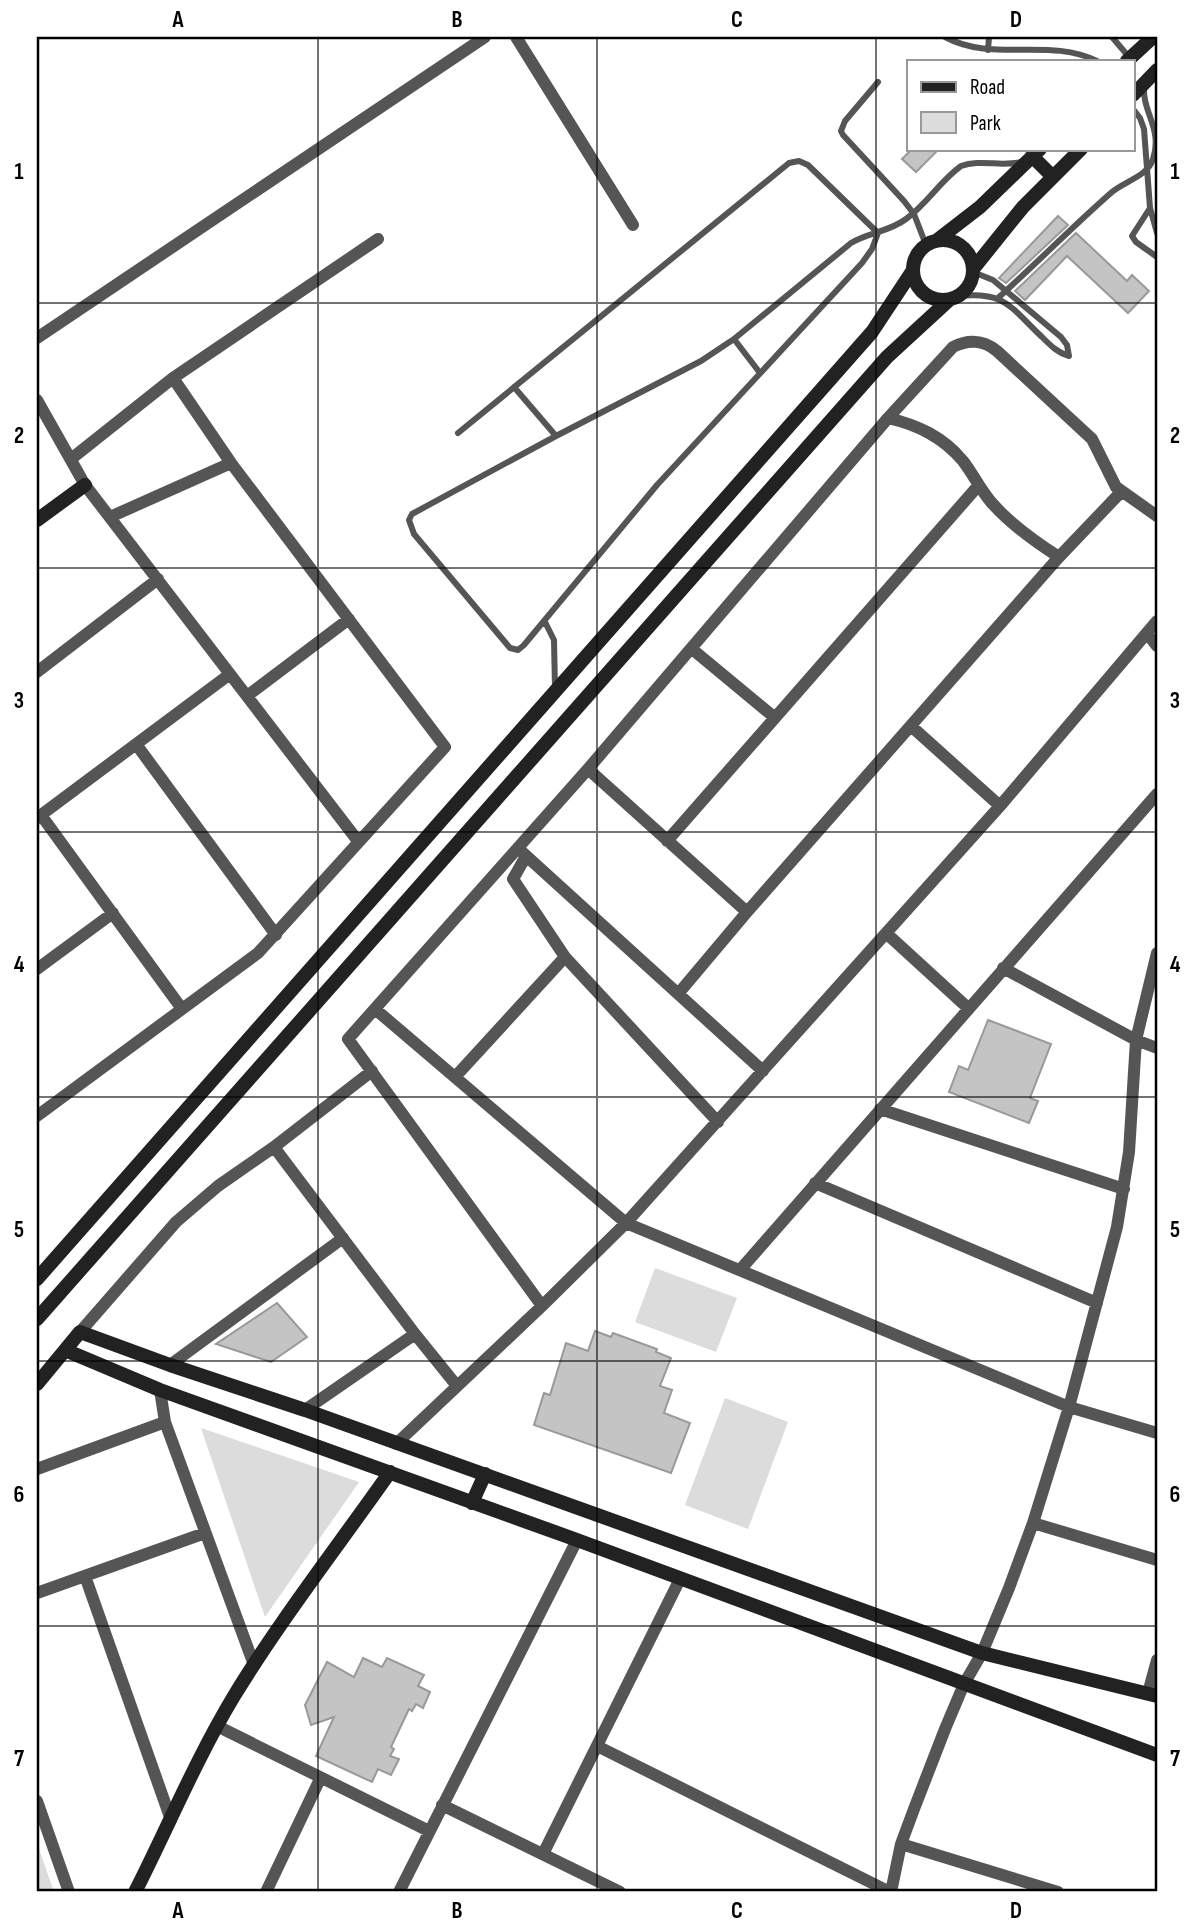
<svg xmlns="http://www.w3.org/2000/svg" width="1194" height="1929" font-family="'Sofia Sans Condensed',sans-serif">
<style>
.green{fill:#dcdcdc}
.building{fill:#c4c4c4;stroke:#999;stroke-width:2}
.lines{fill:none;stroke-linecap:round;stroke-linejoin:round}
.lane{stroke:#555;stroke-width:6}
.street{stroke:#555;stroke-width:12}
.secondary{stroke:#222;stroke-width:14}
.grid{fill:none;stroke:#000;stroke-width:2;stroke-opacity:0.55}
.neatline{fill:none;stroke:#000;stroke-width:2.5}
.grid-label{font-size:23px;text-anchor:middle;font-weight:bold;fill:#000}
</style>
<rect width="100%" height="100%" fill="#fff"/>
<path class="green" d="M655,1268l82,30 -21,54 -81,-30z
M725,1398l63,24 -40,107 -63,-24z
M201,1428l158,54 -94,135z
M37,1843l17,49h-17z"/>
<path class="building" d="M912,149h27l-23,23 -14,-13z
M1058,216l10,9 -62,58 -7,-5z
M1076,233l51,48 5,-6 17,16 -21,22 -61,-57 -42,44 -10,-9z
M988,1020l63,24 -21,54 8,3 -9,22 -80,-31 10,-26 9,4z
M277,1303l30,34 -36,25 -55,-18z
M595,1331l16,6 2,-4 44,16 -1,3 15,6 -11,28 12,4 -8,23 26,10 -19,50 -137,-48 10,-32 6,2 16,-52 22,8z
M363,1658l19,9 5,-9 37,17 -6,11 12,6 -7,16 -7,-4 -4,7 -3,-2 -18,38 3,2 -4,7 9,3 -8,16 -13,-6 -6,13 -56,-26 18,-39 -23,8 -6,-20 22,-43 27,15z"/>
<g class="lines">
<path class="lane" d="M945,37c48,26 104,0 152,24
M1112,37l17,20
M988,50l1,-13
M878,82l-33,39 -4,10 2,4 61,66 10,13 12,31
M1133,109l7,9 4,11 6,79 7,25
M1150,208l-18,28 4,6 21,15
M878,233l-6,16 -10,14 -205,222 -133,160 -6,5 -8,-2 -96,-114 -5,-14 3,-6 144,-78 145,-75 33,-22 117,-96c18,-11 38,-11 55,-24 21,-15 34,-38 55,-53 19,-7 40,1 60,-4
M973,272l20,8 68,57 6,8 2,11
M958,296c48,-5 52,11 84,41 9,9 16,16 27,19
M998,298c39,-35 75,-72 114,-106 13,-11 36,-16 41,-33 10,-30 -11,-47 -9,-73
M734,339l26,34
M514,387l42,49
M458,433l331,-270 10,-2 9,4 70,68
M545,622l9,18 1,48"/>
<path class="street" d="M516,37l117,188
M37,338l448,-301
M37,400l48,85 273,356
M888,418c30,7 55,19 75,43 10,13 17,28 28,41 19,22 43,39 68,55
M71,459l102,-81 205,-139
M110,517l121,-54
M1147,633l10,13
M692,649l82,68
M37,672l121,-93
M247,696l102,-77
M911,726l89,80
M136,744l140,191
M588,769l159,143
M41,815l141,194
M37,818l193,-144
M667,841l311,-355
M522,852l241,219
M526,856l-13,23 52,78 153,165
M886,933l82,75
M1003,968l133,72 21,8
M37,969l76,-56
M678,994l69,-82 312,-355 62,-65
M375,1009l251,214 443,184 88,26
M455,1077l110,-120
M880,1109l244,80
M37,1116l221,-163 187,-206 -214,-284 -58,-85
M274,1147l141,187 42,52
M815,1183l282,120
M740,1270l417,-476
M542,1306l-194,-267 240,-270 300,-351 65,-71c16,-8 30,-7 44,4l95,88 24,48 41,29
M80,1332l96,-110 42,-36 56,-39 98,-76
M170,1365l173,-127
M160,1390l5,32 89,243
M305,1410l110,-76
M396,1444l146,-138 84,-83 374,-417 157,-185
M37,1469l128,-47
M1033,1523l124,37
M85,1576l86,244
M37,1593l168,-60
M1148,1693l9,-33
M217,1726l212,105
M597,1746l293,146
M37,1801l32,91
M442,1805l178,87
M901,1844l157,48
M543,1854l137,-275
M266,1892l54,-113
M399,1892l178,-352
M891,1892l10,-48 13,-35 31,-80 19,-45 18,-31 27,-65 24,-65 36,-116 48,-180 12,-75 7,-112 21,-87"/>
<path class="secondary" d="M1127,61l26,-24
M1133,95l24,-25
M1032,156l20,20
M913 270a30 30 0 1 1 60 0a30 30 0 1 1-60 0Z
M936,241l44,-34 60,-58
M973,269l50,-62 58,-58
M37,520l48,-35
M37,1279l835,-947 41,-62
M37,1319l850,-962 62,-57
M65,1350l95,40 417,150 580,215
M37,1384l43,-52 90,33 135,45 677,243 175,43
M472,1503l13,-29
M135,1892c33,-65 61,-133 99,-196 47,-77 104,-150 156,-224"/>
</g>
<path class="grid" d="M318,37v1855M597,37v1855M876,37v1855M37,303h1120M37,568h1120M37,832h1120M37,1097h1120M37,1361h1120M37,1626h1120"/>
<rect width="1194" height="1929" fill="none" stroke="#ffffff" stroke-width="77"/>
<rect x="907" y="60" width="228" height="91" fill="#ffffff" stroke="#999999" stroke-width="2"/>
<rect x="921" y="82" width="35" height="10" fill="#222222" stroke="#999999" stroke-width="2"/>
<text x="970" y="94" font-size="21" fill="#000000">Road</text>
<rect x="921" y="112" width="35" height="21" fill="#dcdcdc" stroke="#999999" stroke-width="2"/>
<text x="970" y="130" font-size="21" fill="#000000">Park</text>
<rect x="38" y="38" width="1118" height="1852" class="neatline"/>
<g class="grid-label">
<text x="178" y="27">A</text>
<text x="457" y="27">B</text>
<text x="737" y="27">C</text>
<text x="1016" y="27">D</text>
<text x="19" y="179">1</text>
<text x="1175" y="179">1</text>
<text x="19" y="443">2</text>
<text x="1175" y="443">2</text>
<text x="19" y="708">3</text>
<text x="1175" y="708">3</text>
<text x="19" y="972">4</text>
<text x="1175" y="972">4</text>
<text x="19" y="1237">5</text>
<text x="1175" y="1237">5</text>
<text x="19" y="1502">6</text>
<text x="1175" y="1502">6</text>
<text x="19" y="1766">7</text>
<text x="1175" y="1766">7</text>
<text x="178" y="1918">A</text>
<text x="457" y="1918">B</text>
<text x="737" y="1918">C</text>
<text x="1016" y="1918">D</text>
</g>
</svg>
